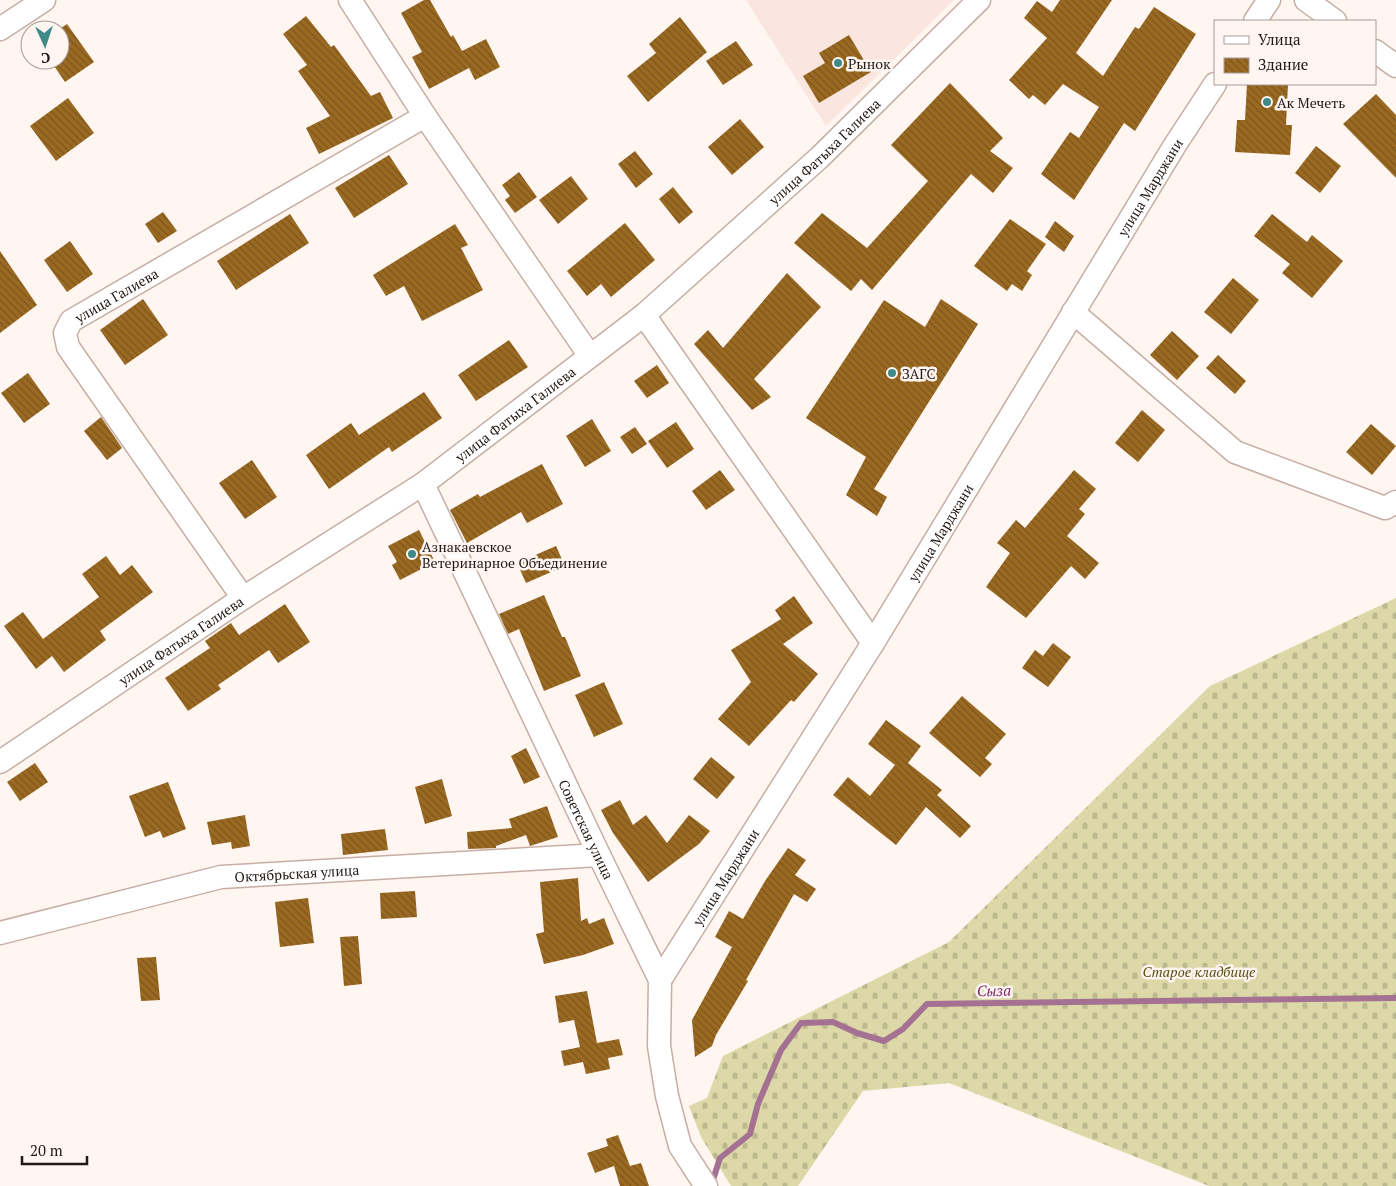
<svg xmlns="http://www.w3.org/2000/svg" width="1396" height="1186" font-family="'PT Serif',serif">
<style>
.built{fill:#fae6df}
.cemetery{fill:url(#cemetery-stones)}
.lines{fill:none;stroke-linecap:round;stroke-linejoin:round}
.stream{stroke:#a57192;stroke-width:6}
.building{fill:url(#building-back-hatch)}
.minor-casing{stroke:#c6aea5;stroke-width:25}
.minor{stroke:#fff;stroke-width:22}
.poi-dot{fill:#408989;stroke:#fff5f1;stroke-width:2}
.labels{text-anchor:middle;dominant-baseline:central;stroke-width:5;stroke-linejoin:round;paint-order:stroke}
.poi-label{font-size:14px;fill:#211915;stroke:#fff5f1;text-anchor:start}
.street-label{font-size:14px;fill:#211915;stroke:#fff5f1}
.park-label{font-size:14px;font-style:italic;fill:#554f0f;stroke:#fff5f1}
.water-label{font-size:15px;font-style:italic;fill:#7e2c69;stroke:#fff5f1}
</style>
<defs>
<pattern id="cemetery-stones" width="16" height="16" patternUnits="userSpaceOnUse" patternTransform="scale(1.25)"><rect width="16" height="16" fill="#dcd8a7"/><path d="M2 7V4a2 2 0 0 1 4 0v3zM10 15v-3a2 2 0 0 1 4 0v3z" fill="#bcb98f"/></pattern>
<pattern id="building-back-hatch" width="6" height="6" patternUnits="userSpaceOnUse" patternTransform="scale(1.25)"><rect width="6" height="6" fill="#9a6922"/><path d="M-1 5l2 2M0 0l6 6M5-1l2 2" fill="none" stroke="#7d561c"/></pattern>
</defs>
<rect width="100%" height="100%" fill="#fff5f1"/>
<path class="built" d="M746,0h208l-128,126z"/>
<path class="cemetery" d="M1396,598v588h-187l-260,-103 -86,8 -65,95h-67l-30,-49 -12,-31 18,-8 16,-42 226,-114 261,-256z"/>
<g class="lines">
<path class="stream" d="M712,1183l8,-25 30,-24 8,-30 23,-54 20,-27 32,-1 24,11 27,8 19,-12 24,-25 469,-6"/>
</g>
<path class="building" d="M424,0h6l21,37 2,-2 9,16 24,-12 14,28 -25,13 -6,-12 -40,21 -17,-32 10,-5 -21,-39z
M1060,0h52l-36,53 27,23 32,-49 4,2 15,-22 42,27 -61,97 -11,-8 -50,77 -33,-26 29,-42 9,6 20,-31 -36,-23 -18,21 -12,-10 -4,4 -20,-19 38,-42 -23,-20 13,-17 15,11z
M306,16l25,31 3,-2 37,51 9,-4 13,26 -74,36 -13,-26 24,-12 -32,-45 9,-6 -24,-31z
M680,17l27,35 -59,50 -21,-26 29,-23 -7,-9z
M67,24l27,38 -29,20 -15,-22h10v-30h-2z
M849,35l22,37 -52,31 -16,-27 22,-13 -6,-10z
M736,41l17,24 -30,20 -17,-24z
M950,83l53,55 -13,13 23,17 -20,25 -22,-19 -99,116 -11,-11 -10,12 -57,-48 28,-30 45,35 61,-67 -37,-36z
M1247,84h41l-2,41h6l-2,30 -55,-3 2,-32h8z
M1376,94l20,21v63l-53,-54z
M68,98l26,35 -38,28 -26,-35z
M740,119l24,28 -32,28 -24,-28z
M1316,146l25,20 -21,27 -25,-20z
M635,151l18,23 -17,14 -18,-24z
M389,155l19,29 -54,34 -19,-30z
M519,172l18,25 -22,16 -10,-13 5,-4 -8,-11z
M571,176l17,23 -30,25 -19,-24z
M673,187l20,25 -14,12 -20,-25z
M163,212l14,19 -19,12 -13,-19z
M290,214l19,29 -73,47 -19,-29z
M1272,214l35,28 5,-7 31,26 -31,37 -30,-25 8,-9 -36,-28z
M1010,219l36,25 -19,27 5,4 -10,16 -10,-7 -5,7 -33,-25z
M1055,221l19,15 -10,16 -19,-15z
M625,223l30,37 -44,37 -10,-13 -14,12 -20,-25z
M455,224l13,21 -7,3 22,42 -61,31 -18,-35 -18,10 -13,-21z
M70,241l23,33 -26,18 -23,-32z
M0,251l37,54 -37,28z
M787,273l34,34 -67,72 17,18 -19,13 -58,-66 14,-14 15,18z
M1233,278l26,22 -28,34 -27,-22z
M143,299l25,36 -43,30 -25,-35z
M941,299l37,25 -104,165 13,8 -10,19 -31,-21 20,-38 -60,-39 78,-118 41,27z
M1172,331l27,25 -22,24 -27,-25z
M509,340l19,27 -52,34 -18,-26z
M1218,355l28,26 -11,13 -29,-26z
M657,365l12,18 -22,15 -13,-17z
M28,373l22,31 -26,19 -23,-30z
M424,392l18,26 -50,34 -3,-5 -60,42 -23,-34 45,-32 8,12z
M1142,410l23,20 -27,32 -23,-19z
M101,417l21,31 -15,12 -23,-29z
M592,419l19,32 -26,16 -19,-31z
M676,422l18,27 -27,19 -19,-27z
M1371,424l25,22 -24,29 -26,-23z
M635,427l12,17 -15,10 -12,-17z
M252,460l25,37 -32,22 -26,-36z
M542,464l21,40 -36,19 -6,-11 -54,31 -17,-33 28,-16 2,3z
M720,470l15,20 -29,20 -14,-19z
M1074,470l22,19 -17,20 6,5 -18,22 32,27 -14,16 -14,-13 -45,52 -40,-31 24,-34 -13,-10 19,-23 9,8z
M419,530l16,32 -35,18 -8,-15 5,-3 -9,-16z
M556,546l9,20 -39,17 -9,-20z
M106,556l14,19 12,-10 21,27 -53,39 6,9 -42,32 -12,-16 -16,13 -32,-43 19,-14 20,27 56,-42 -17,-23z
M544,595l18,42h3l16,39 -37,15 -25,-62 -11,5 -9,-20z
M794,596l19,27 -30,21 35,30 -24,28 -3,-2 -42,46 -31,-27 33,-37 -20,-32 50,-31 -6,-9z
M285,604l25,38 -32,21 -9,-13 -51,35 3,4 -33,22 -23,-33 45,-30 -5,-7 26,-18 8,12z
M1053,643l18,14 -23,30 -26,-19 13,-18 8,6z
M604,682l19,42 -29,13 -19,-42z
M962,696l44,38 -21,24 7,6 -12,13 -51,-44z
M886,720l35,26 -13,17 34,27 -5,5 34,31 -11,12 -34,-31 -30,38 -63,-50 15,-18 22,19 25,-31 -27,-21z
M526,748l14,29 -16,7 -13,-28z
M711,757l24,20 -18,22 -24,-20z
M35,763l13,19 -28,19 -13,-19z
M442,779l10,37 -27,8 -10,-37z
M168,782l18,47 -23,9 -3,-7 -15,6 -16,-41z
M620,800l13,25 13,-10 21,28 22,-28 21,16 -11,13 -51,38 -35,-49 -12,-23z
M547,806l11,31 -28,9 -4,-11 -30,11v2l-28,1 -1,-17 45,-4 -3,-9z
M245,815l5,31 -18,3 -1,-7 -19,3 -5,-23z
M385,829l3,21 -45,5 -2,-21z
M788,848l18,12 -11,15 21,14 -9,13 -13,-8 -48,86 2,1 -32,54 -4,11 -17,11 -3,-37 40,-73 -17,-10 14,-26 14,8 22,-38z
M578,878l3,43 6,-3 2,6 15,-6 10,26 -31,11 -39,9 -8,-30 8,-2 -4,-50z
M415,891l2,26 -36,2 -1,-26z
M308,898l6,45 -34,4 -5,-45z
M358,936l4,48 -18,2 -4,-49z
M156,957l4,43 -19,1 -4,-43z
M587,991l10,52 22,-4 4,16 -15,3 2,11 -24,5 -3,-12 -19,4 -3,-15 19,-4 -6,-27 -15,3 -4,-27z
M618,1135l12,31 11,-3 8,23h-29l-6,-20 -19,7 -8,-20 21,-7 -2,-7z"/>
<g class="lines">
<defs>
<g id="minor">
<path d="M350,0l75,116 165,240"/>
<path d="M1306,0l29,21"/>
<path d="M1255,21l14,-21"/>
<path d="M0,29l44,-29"/>
<path d="M1375,51l21,15"/>
<path d="M1073,312l162,140 150,56 11,-6"/>
<path d="M644,315l229,328"/>
<path id="s1" d="M423,484l176,371 61,125 -1,66 8,50 13,50 26,40"/>
<path id="s2" d="M243,598l-175,-251 -3,-14 6,-12 354,-205"/>
<path id="s3" d="M0,762l243,-164 180,-114 221,-169 176,-158 159,-157"/>
<path id="s4" d="M0,933l221,-56 378,-22"/>
<path id="s5" d="M660,980l213,-337 302,-498 40,-61"/>
</g>
</defs>
<use href="#minor" class="minor-casing"/>
<use href="#minor" class="minor"/>
</g>
<g class="poi-dot">
<circle cx="838" cy="63" r="5"/>
<circle cx="1267" cy="102" r="5"/>
<circle cx="892" cy="373" r="5"/>
<circle cx="412" cy="554" r="5"/>
</g>
<g class="labels">
<g class="poi-label">
<text x="848" y="63">Рынок</text>
<text x="1277" y="102">Ак Мечеть</text>
<text x="902" y="373">ЗАГС</text>
<text x="422" y="546">Азнакаевское<tspan x="422" dy="16">Ветеринарное Объединение</tspan></text>
</g>
<g class="street-label">
<text stroke="none"><textPath href="#s3" startOffset="1028">улица Фатыха Галиева</textPath></text>
<text stroke="none"><textPath href="#s5" startOffset="932">улица Марджани</textPath></text>
<text stroke="none"><textPath href="#s2" startOffset="386">улица Галиева</textPath></text>
<text stroke="none"><textPath href="#s3" startOffset="622">улица Фатыха Галиева</textPath></text>
<text stroke="none"><textPath href="#s5" startOffset="528">улица Марджани</textPath></text>
<text stroke="none"><textPath href="#s3" startOffset="218">улица Фатыха Галиева</textPath></text>
<text stroke="none"><textPath href="#s1" startOffset="382">Советская улица</textPath></text>
<text stroke="none"><textPath href="#s4" startOffset="304">Октябрьская улица</textPath></text>
<text stroke="none"><textPath href="#s5" startOffset="122">улица Марджани</textPath></text>
</g>
<g class="park-label">
<text x="1199" y="971">Старое кладбище</text>
</g>
<g class="water-label">
<text transform="translate(994 990) rotate(-1)">Сыза</text>
</g>
</g>
<rect x="1214" y="20" width="162" height="65" fill="#fff5f1" stroke="#a69d99"/>
<rect x="1224" y="36" width="25" height="8" fill="#ffffff" stroke="#a69d99"/>
<text x="1258" y="45" font-size="15" fill="#211915">Улица</text>
<rect x="1224" y="58" width="25" height="15" fill="url(#building-back-hatch)" stroke="#a69d99"/>
<text x="1258" y="70" font-size="15" fill="#211915">Здание</text>
<g transform="translate(45 45) rotate(177)"><circle r="24" fill="#fff5f1" stroke="#a69d99"/>
<path d="M0-4L9 19L0 12L-9 19Z" fill="#408989"/>
<text y="-8" font-size="14" font-weight="bold" text-anchor="middle" fill="#211915">С</text>
</g>
<path d="M22 1156v8h65v-8" fill="none" stroke="#211915" stroke-width="2.5"/>
<text x="30" y="1156" font-size="15" fill="#211915" stroke="#fff5f1" stroke-width="4" paint-order="stroke">20 m</text>
</svg>
